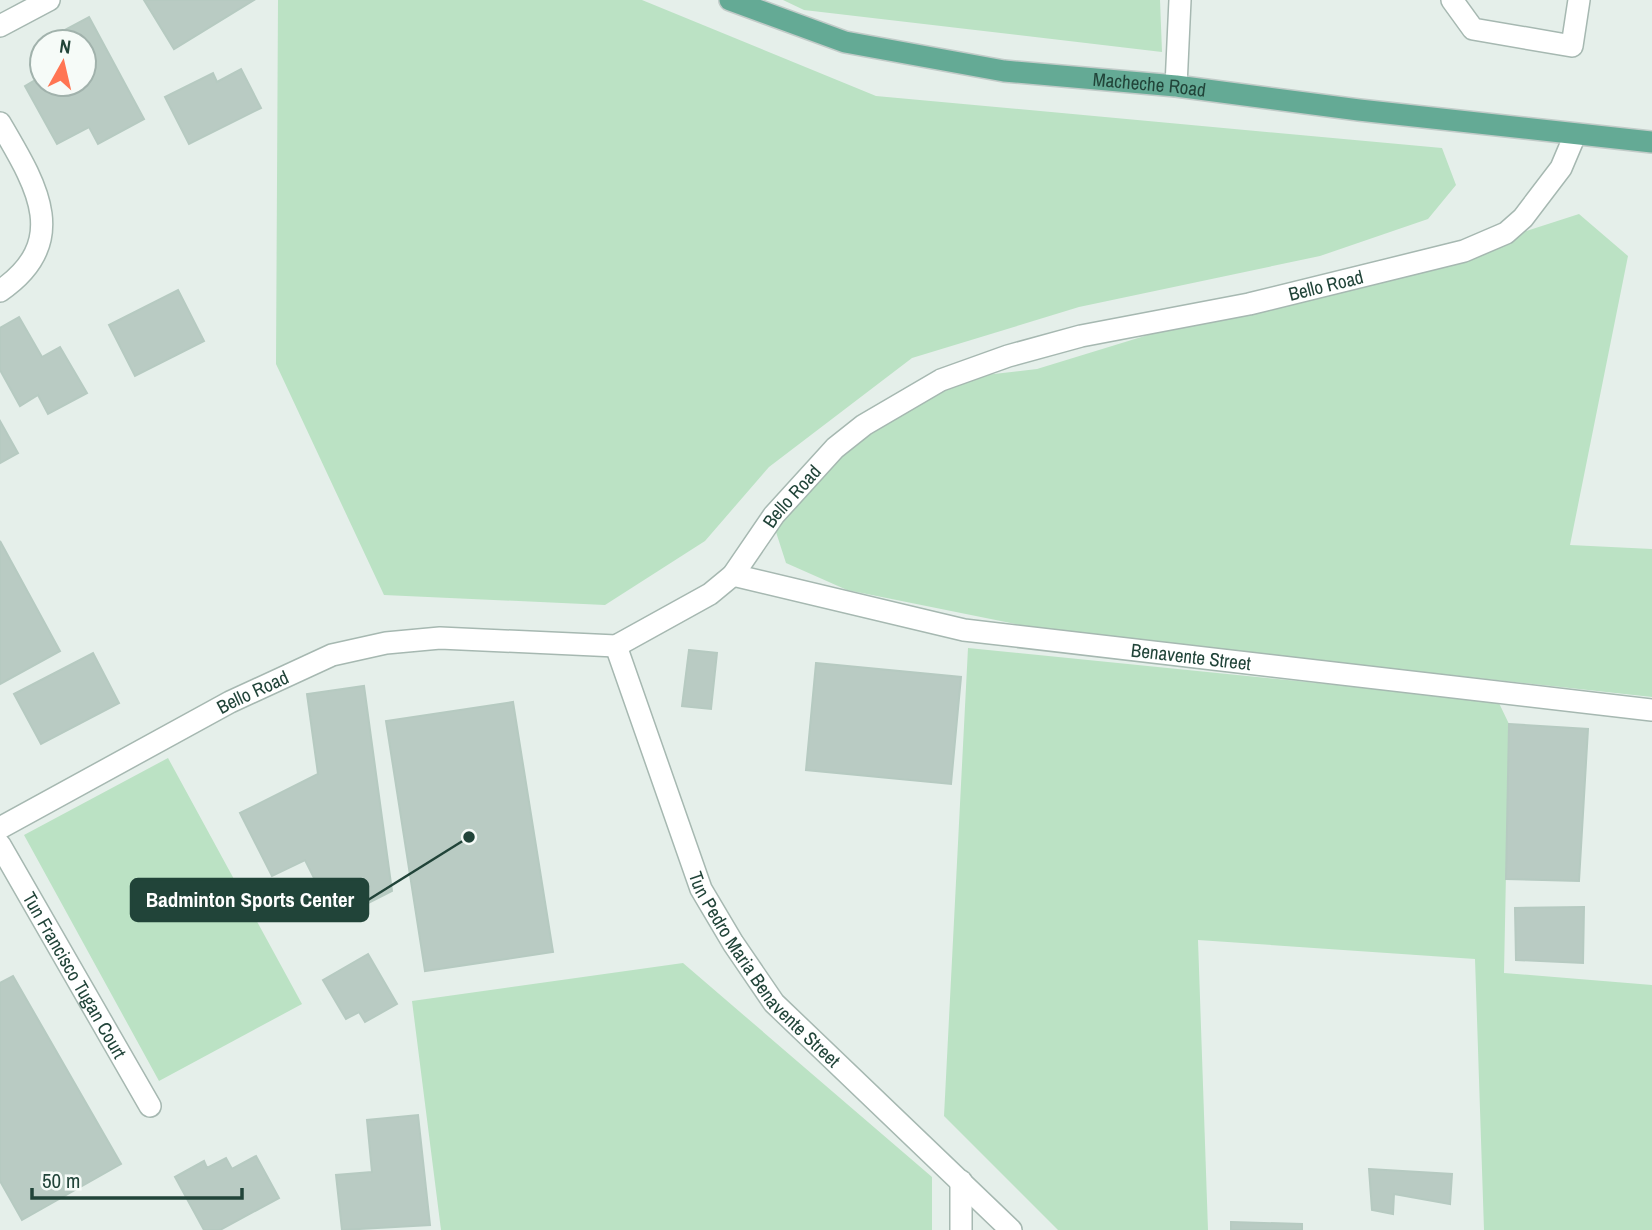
<svg xmlns="http://www.w3.org/2000/svg" width="1652" height="1230" font-family="'Archivo Narrow',sans-serif">
<style>
.green{fill:#bbe2c4}
.building{fill:#b9cbc3;stroke:#b6cac1;stroke-width:2}
.lines{fill:none;stroke-linecap:round;stroke-linejoin:round}
.minor-casing{stroke:#a6b8b1;stroke-width:24}
.major-casing{stroke:#c1cbc8;stroke-width:24}
.minor{stroke:#fff;stroke-width:21}
.major{stroke:#64aa95;stroke-width:21}
.labels{text-anchor:middle;dominant-baseline:central;stroke-width:5;stroke-linejoin:round;paint-order:stroke}
.street-label{font-size:19px;fill:#214439;stroke:#f6fbf8}
.leader{fill:none;stroke:#214439;stroke-width:2.5}
.callout-dot{fill:#214439;stroke:#f6fbf8;stroke-width:2.5}
.callout{fill:#214439;stroke:#214439;stroke-width:2.5}
.callout-label{font-size:21px;text-anchor:middle;font-weight:bold;fill:#fff}
</style>
<rect width="100%" height="100%" fill="#e5efea"/>
<path class="green" d="M278,0h364l234,96 566,52 14,37 -28,34 -108,37 -241,51 -167,51 -143,109 -64,74 -100,64 -221,-10 -108,-231z
M783,0h377l2,52 -358,-42z
M1579,214l49,42 -58,289 82,4v148l-597,-65 -208,-42 -61,-27 -11,-34 36,-55 130,-94 96,-11 212,-65 215,-53z
M968,648l530,53 11,23 -5,249 148,12v245h-168l-9,-271 -277,-19 10,290h-150l-114,-114z
M168,758l134,246 -143,77 -135,-246z
M683,963l249,214v53h-491l-29,-229z"/>
<path class="building" d="M144,0h110l-80,49z
M89,17l55,102 -46,25 -9,-17 -32,17 -32,-58 17,-10v8h42v-42h-35l-1,-3z
M241,69l20,39 -72,36 -24,-47 48,-24 4,9z
M178,290l26,51 -69,35 -26,-51z
M19,317l23,40 18,-10 27,46 -39,21 -10,-19 -18,11 -20,-36v-42z
M0,421l18,32 -18,10z
M0,541l60,110 -60,33z
M689,650l28,3 -6,56 -29,-3z
M93,653l26,50 -78,41 -27,-50z
M816,663l145,14 -10,107 -145,-14z
M364,686l28,205 -57,29 -30,-60 -33,16 -32,-63 78,-39 -11,-80z
M513,702l40,250 -128,19 -39,-250z
M1509,724l79,5 -9,152 -73,-2z
M1584,907l-1,56 -67,-3 -1,-52z
M368,954l29,50 -32,18 -6,-10 -13,7 -23,-39z
M13,976l108,188 -99,56 -22,-39v-198z
M418,1115l12,110 -88,5 -6,-55 36,-3 -5,-52z
M256,1156l23,42 -59,32h-16l-29,-53 29,-16 3,7 19,-10 6,11z
M1369,1169l83,5 -2,30 -56,-10 -1,20 -21,-4z
M1231,1222l71,2v6h-71z"/>
<g class="lines">
<defs>
<g id="minor">
<path d="M1452,0l21,29 99,17 7,-46"/>
<path d="M0,26l49,-26"/>
<path d="M1176,86l4,-86"/>
<path d="M0,123c35,60 73,118 0,168"/>
<path id="s1" d="M733,575l231,55 688,80"/>
<path id="s2" d="M616,646l85,243 32,54 41,60 237,227"/>
<path id="s3" d="M0,828l230,-126 102,-47 54,-12 54,-5 176,8 94,-52 23,-19 41,-60 61,-67 29,-23 77,-45 67,-24 73,-20 168,-32 215,-53 42,-18 17,-15 38,-50 14,-33"/>
<path id="s4" d="M0,845l150,261"/>
<path d="M961,1181v49"/>
</g>
<g id="major">
<path id="s5" d="M730,0l115,42 159,29 172,15 183,24 293,32"/>
</g>
</defs>
<use href="#minor" class="minor-casing"/>
<use href="#major" class="major-casing"/>
<use href="#minor" class="minor"/>
<use href="#major" class="major"/>
</g>
<g class="labels">
<g class="street-label">
<text stroke="none"><textPath href="#s5" startOffset="430">Macheche Road</textPath></text>
<text stroke="none"><textPath href="#s3" startOffset="1484">Bello Road</textPath></text>
<text stroke="none"><textPath href="#s3" startOffset="896">Bello Road</textPath></text>
<text stroke="none"><textPath href="#s1" startOffset="466">Benavente Street</textPath></text>
<text stroke="none"><textPath href="#s3" startOffset="287">Bello Road</textPath></text>
<text stroke="none"><textPath href="#s2" startOffset="360">Tun Pedro Maria Benavente Street</textPath></text>
<text stroke="none"><textPath href="#s4" startOffset="150">Tun Francisco Tugan Court</textPath></text>
</g>
</g>
<path class="leader" d="M469 837L368 900"/>
<circle class="callout-dot" cx="469" cy="837" r="7"/>
<rect class="callout" x="131" y="879" width="237" height="42" rx="7"/>
<g class="callout-label">
<text x="250" y="907">Badminton Sports Center</text>
</g>
<g transform="translate(63 63) rotate(8)"><circle r="33" fill="#f6fbf8" stroke="#a1b2ac" stroke-width="2"/>
<path d="M0-5L12 26L0 18L-12 26Z" fill="#ff7553"/>
<text y="-10" font-size="19" font-weight="bold" text-anchor="middle" fill="#214439">N</text>
</g>
<path d="M32 1188v10h210v-10" fill="none" stroke="#214439" stroke-width="3.5"/>
<text x="42" y="1188" font-size="21" fill="#214439" stroke="#f6fbf8" stroke-width="5" paint-order="stroke">50 m</text>
</svg>
